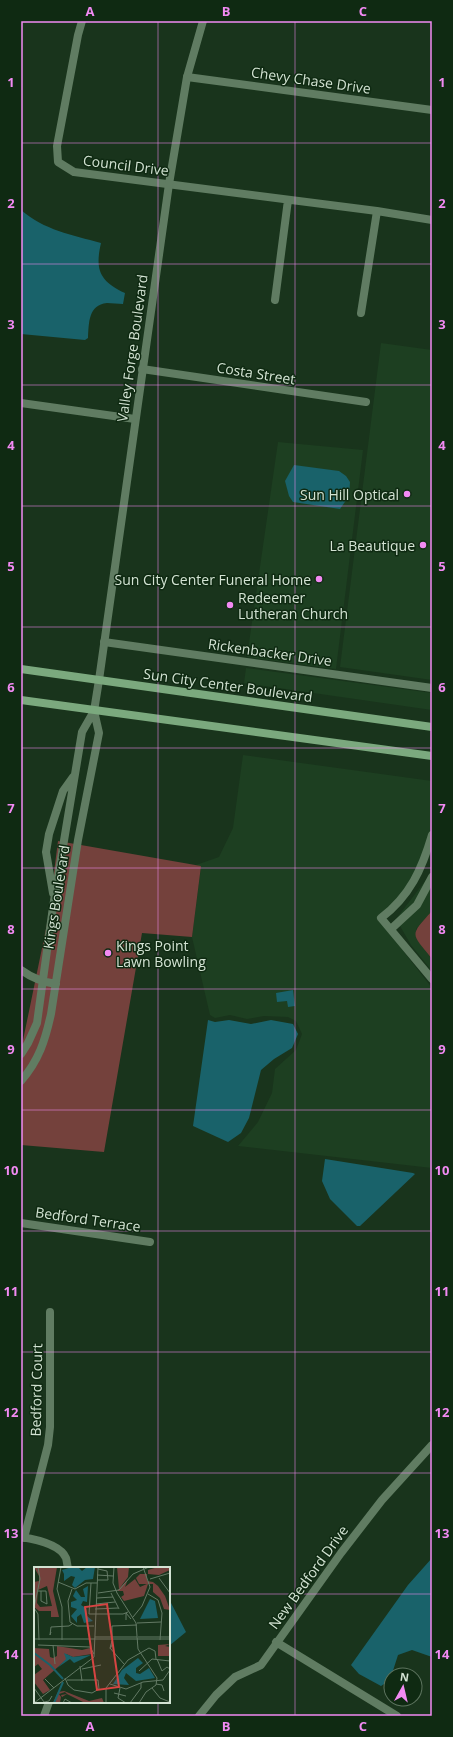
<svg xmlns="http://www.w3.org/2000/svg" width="453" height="1737" font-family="'Open Sans',sans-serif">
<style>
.built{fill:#1d3f21}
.green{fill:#74413c}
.water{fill:#19626a}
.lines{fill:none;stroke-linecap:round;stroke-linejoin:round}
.minor{stroke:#607c62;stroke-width:8}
.tertiary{stroke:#607c62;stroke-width:8}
.secondary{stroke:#7ba97e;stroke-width:8}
.grid{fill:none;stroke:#f28af3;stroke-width:1;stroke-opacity:0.55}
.poi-dot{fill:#f28af3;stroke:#0f2a12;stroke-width:1.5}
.labels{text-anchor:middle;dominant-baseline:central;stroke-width:3;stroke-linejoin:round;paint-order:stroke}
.street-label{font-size:14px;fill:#d3e3d3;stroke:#0f2a12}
.poi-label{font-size:14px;fill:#d3e3d3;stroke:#0f2a12;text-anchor:end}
.inset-river{fill:none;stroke:#19626a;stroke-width:2}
.inset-road{fill:none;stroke:#637a65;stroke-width:1}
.view{fill:#d64442;fill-opacity:0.15;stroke:#d64442;stroke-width:2}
.inset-edge{fill:none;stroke:#d3e3d3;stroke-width:2}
.neatline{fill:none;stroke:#f28af3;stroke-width:1.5}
.grid-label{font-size:13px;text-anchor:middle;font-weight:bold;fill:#f28af3}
</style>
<rect width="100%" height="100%" fill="#19341c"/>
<path class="built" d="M381,343l51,7v330l-92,-13z
M278,442l85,8 -27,219 -89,-12z
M246,668l186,25v17l-188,-27z
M243,755l189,26v43l-8,43 -37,48 -1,8 18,29 28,36v180l-194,-22 20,-24 14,-29 3,-24 21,-19 6,-16 -6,-13 -8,-4 -24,-1 -17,3 -17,-4 -15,3 -5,-3 -18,-78 9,-70 -5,-2 23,-8 14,-29z
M432,872v39l-16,18v9l16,21v12l-21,-26 -15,-26z"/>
<path class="green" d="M58,841l143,25 -9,71 -50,-4 -38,219 -83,-7v-95l27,-131z
M432,911v48c-20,-26 -24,-22 0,-48z"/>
<path class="water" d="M21,210c23,20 51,25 80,33 -6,26 -2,38 24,50l-2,11c-5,0 -11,-1 -16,-1 -19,2 -18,20 -19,35l-3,2 -64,-6z
M294,465l45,6 7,5 4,6 -1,14 -9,13 -47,-7 -4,-6 -4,-15z
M293,990l2,16 -7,1 -1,-6 -10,1 -1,-9z
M208,1020l7,2 14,-2 22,4 20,-4 22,4 5,10 -6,14 -18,11 -13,11 -12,48 -8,15 -13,9 -35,-16z
M325,1159l88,14 2,1 -55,52h-3l-27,-27 -8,-18z
M432,1558v99l-20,-7 -14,5 -8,25 -9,6 -22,-12 -8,-9 57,-80z
M169,1599l17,33 -17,14z"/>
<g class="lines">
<path class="minor" d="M82,21l-4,14 -21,111 1,16 16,10 303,39 55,9
M187,77l245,33
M275,300l13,-100
M361,313l16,-102
M142,369l224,33
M21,403l114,16
M104,642l328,46
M432,835c-10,34 -22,61 -51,83l51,61
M53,893l-7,-41 3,-18 14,-43 10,-14
M391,929l26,-24 15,-28
M21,970c11,8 21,12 35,14
M21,1054l7,-11 9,-20 16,-116 29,-175 12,-21
M21,1081c18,-21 24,-40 30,-67l27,-174 21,-107 -5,-22 5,-31
M21,1223l129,19
M21,1537c13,2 39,7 45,21 1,3 1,7 2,10
M24,1538l24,-93 2,-18v-115
M276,1642l121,74
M44,1716l5,-14
M199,1716l17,-21 19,-18 26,-12 80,-112 41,-53 50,-55"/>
<path class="tertiary" d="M99,680l70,-496 18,-107 16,-56"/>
<path class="secondary" d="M21,669l411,58
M21,700l411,56"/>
</g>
<path class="grid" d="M158,21v1547M295,21v1695M21,143h411M21,264h411M21,385h411M21,506h411M21,627h411M21,748h411M21,868h411M21,989h411M21,1110h411M21,1231h411M21,1352h411M21,1473h411M21,1594h14M169,1594h263M158,1702v14"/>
<g class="poi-dot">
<circle cx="407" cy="494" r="4"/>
<circle cx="423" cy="545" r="4"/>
<circle cx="319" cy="579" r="4"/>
<circle cx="230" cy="605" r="4"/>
<circle cx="108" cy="953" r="4"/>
</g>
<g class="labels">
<g class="street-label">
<text transform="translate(311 80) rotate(8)">Chevy Chase Drive</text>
<text transform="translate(126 165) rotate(7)">Council Drive</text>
<text transform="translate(132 348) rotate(-82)">Valley Forge Boulevard</text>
<text transform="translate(256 373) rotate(9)">Costa Street</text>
<text transform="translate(270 652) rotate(8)">Rickenbacker Drive</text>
<text transform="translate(228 685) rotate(8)">Sun City Center Boulevard</text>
<text transform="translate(56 897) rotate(-81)">Kings Boulevard</text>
<text transform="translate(88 1219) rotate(8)">Bedford Terrace</text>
<text transform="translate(36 1390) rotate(-89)">Bedford Court</text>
<text transform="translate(308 1577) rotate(-54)">New Bedford Drive</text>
</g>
<g class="poi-label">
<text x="399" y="494">Sun Hill Optical</text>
<text x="415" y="545">La Beautique</text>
<text x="311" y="579">Sun City Center Funeral Home</text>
<text x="238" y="597" text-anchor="start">Redeemer<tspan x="238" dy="16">Lutheran Church</tspan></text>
<text x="116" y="945" text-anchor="start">Kings Point<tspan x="116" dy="16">Lawn Bowling</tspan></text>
</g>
</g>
<g transform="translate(34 1567)">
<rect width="136" height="136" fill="#19341c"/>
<path d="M0,0h23l-4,24 6,26h-8v-6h-12l-5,-4v-25l5,-1v-5zM13,19l5,20 -12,1 -3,-4 1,-13zM83,0h12l-1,10 -9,12zM124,0h12v3l-11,5 -11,-1v-4zM106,7h7v7l6,1 5,4 7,10 5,14 -6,-1 -4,-11 -7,-6v-8h-5l-4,12 -20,5 -3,-4 3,-2 -1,-4h-6l11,-12 -3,8 10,-8 5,8 7,-3h-8l-3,-6zM136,77l-5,2 5,1v9h-12v-11zM23,79l25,4 8,-2 2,6 -19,3 -7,-3v6l-23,20 7,10 -7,4 -9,-12v-7l8,-6 -4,-5 -4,3v-19l15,1 1,8 3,1 4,-2zM30,124l25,10 13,-3 2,5h-19l-18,-9 -5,3 -1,-2 6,-1 -2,-2 -6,2 2,3 -1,6h-7l5,-11z" fill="#74413c" fill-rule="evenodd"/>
<path d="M38,0h6l4,4 5,-4h8l-2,12 -8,1 -10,8 -3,-3 3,-8 -4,-1 -7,5v-7l-2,-4zM54,19l-1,16 -4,-1 -2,4 5,3 1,8 6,5 -9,2 -3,-9 -4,3v6l-6,-7 6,-7 -6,-2v-5l6,-2 -4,-4 3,-6 5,7h4l-2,-8zM116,32l5,2 3,17 -18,1zM30,86l9,4 18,-2 -17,8 -4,-4 -13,9 9,-9zM104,91l5,5 -7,5v5l4,1 9,-6 6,10 -19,3 -10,-8 -2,5 5,7 -16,-1 9,-14z" fill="#19626a"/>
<path class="inset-river" d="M0,86l16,12 13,14M20,136l9,-21"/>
<path class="inset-road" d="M27,0l-4,22 5,18v33M80,0l-1,16 4,10 19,30 2,26 19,29 -1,7 -10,7 -7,11M63,8l16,1M125,11l11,15M116,12l20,-6M63,13h11l-1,-9 -9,-2M24,15l17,7 11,-6h11M57,16l-2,31h34l5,-2M38,22l-4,12 2,21 7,4h17M4,24h8l1,13 -6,-3v-10M64,26l21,-3 14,-16 16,-7M77,26l8,16M114,27l10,6 4,13 -2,27M63,31l16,-1M62,37l19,-2M0,41l6,-29 -2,-12M0,41l4,6 1,26M61,42l23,-1M99,50l9,-11 8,-19 -7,-20M92,53v-7l5,6M103,56l24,-1M17,65l-1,3 1,-8 18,-1 3,-2M61,70h42M104,70h32M78,71v-12l25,-1M0,72h136M4,78l52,2 4,7M19,78l2,19M76,82l2,-4v-4l-2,7 14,16M123,92l5,12 5,-4 3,2M46,99l2,15M48,102l19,-4M105,104l13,-12 18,2M31,111l3,7 6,5 18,3 7,-4 -1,-9h-31M11,112l9,9M76,117l16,5 17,-7 20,-2 7,-10M122,117l6,1 2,6M0,121l10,14 5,-1 3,-5M86,121l-2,10 8,5M118,121l8,10 10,4M80,126l12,3M0,136l60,-46 4,-90M29,136l2,-4 7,4M72,136v-15l22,-28 21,-12 6,3 1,8M96,136l11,-15v-5"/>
<path class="view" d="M73,37l12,83 -22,3 -12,-83z"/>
<rect width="136" height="136" class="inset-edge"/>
</g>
<rect width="453" height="1737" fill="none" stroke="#0f2a12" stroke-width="44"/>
<g transform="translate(403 1687) rotate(8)"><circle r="19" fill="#0f2a12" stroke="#5d745f"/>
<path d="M0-3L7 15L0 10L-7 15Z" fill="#f28af3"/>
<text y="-6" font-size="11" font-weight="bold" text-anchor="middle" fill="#d3e3d3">N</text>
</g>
<rect x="22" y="22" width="409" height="1693" class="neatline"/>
<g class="grid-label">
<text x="90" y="16">A</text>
<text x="226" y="16">B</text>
<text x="363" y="16">C</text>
<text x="11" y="87">1</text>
<text x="442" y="87">1</text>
<text x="11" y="208">2</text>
<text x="442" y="208">2</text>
<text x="11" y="329">3</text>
<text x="442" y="329">3</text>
<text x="11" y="450">4</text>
<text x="442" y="450">4</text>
<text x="11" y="571">5</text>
<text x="442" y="571">5</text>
<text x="11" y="692">6</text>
<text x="442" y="692">6</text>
<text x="11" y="813">7</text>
<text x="442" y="813">7</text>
<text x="11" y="934">8</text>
<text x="442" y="934">8</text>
<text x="11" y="1054">9</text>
<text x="442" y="1054">9</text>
<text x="11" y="1175">10</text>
<text x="442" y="1175">10</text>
<text x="11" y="1296">11</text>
<text x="442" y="1296">11</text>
<text x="11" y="1417">12</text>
<text x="442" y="1417">12</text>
<text x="11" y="1538">13</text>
<text x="442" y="1538">13</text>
<text x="11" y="1659">14</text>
<text x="442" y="1659">14</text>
<text x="90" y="1731">A</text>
<text x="226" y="1731">B</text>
<text x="363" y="1731">C</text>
</g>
</svg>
